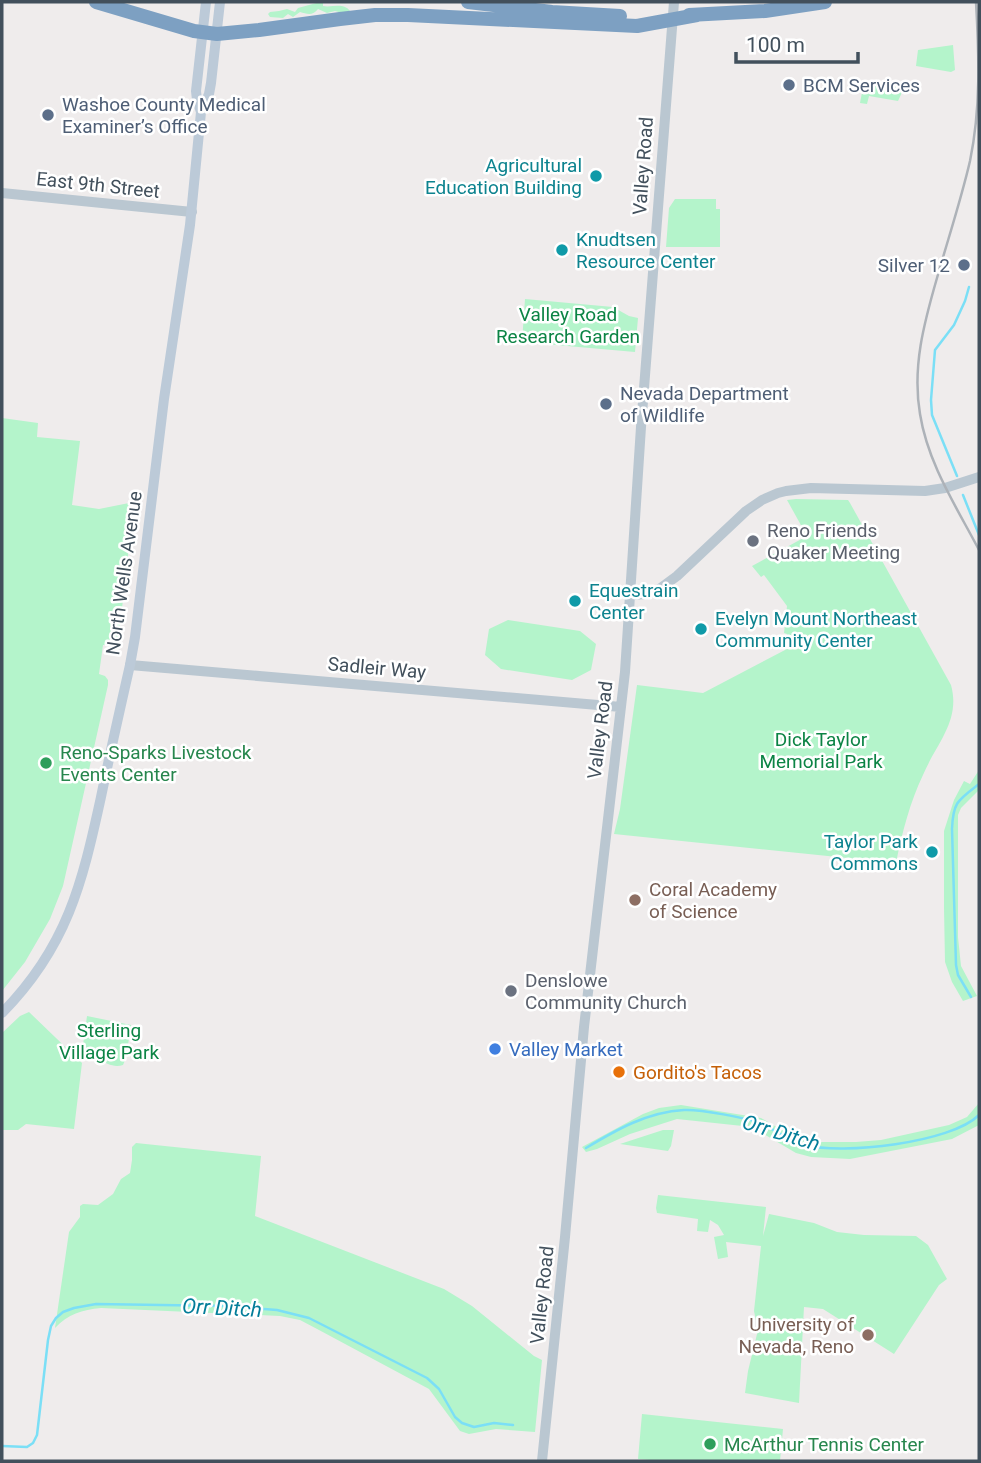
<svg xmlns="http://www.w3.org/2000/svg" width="981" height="1463" font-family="Roboto,sans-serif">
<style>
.green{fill:#b4f4cb}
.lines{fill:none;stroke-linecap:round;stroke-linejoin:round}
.stream{stroke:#7bdff6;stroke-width:2.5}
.tertiary{stroke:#bac7d1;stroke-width:10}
.secondary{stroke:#bccad8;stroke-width:10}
.motorway{stroke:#7da0c2;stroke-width:14}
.rail{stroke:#adb2b8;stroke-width:2.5}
.service-dot{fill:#5c6f8a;stroke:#fff;stroke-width:2.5}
.culture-dot{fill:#0f9aa8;stroke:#fff;stroke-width:2.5}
.worship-dot{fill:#6b7280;stroke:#fff;stroke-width:2.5}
.leisure-dot{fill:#2e9e5b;stroke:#fff;stroke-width:2.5}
.education-dot{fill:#8d6e63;stroke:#fff;stroke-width:2.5}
.shop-dot{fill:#3f7fe0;stroke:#fff;stroke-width:2.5}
.food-dot{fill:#e8710a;stroke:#fff;stroke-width:2.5}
.labels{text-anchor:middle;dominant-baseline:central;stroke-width:5;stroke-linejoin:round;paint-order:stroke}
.service-label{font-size:19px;fill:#4e5e75;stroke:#fff;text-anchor:start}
.culture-label{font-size:19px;fill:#0d838f;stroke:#fff;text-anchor:start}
.street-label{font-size:19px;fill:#42505c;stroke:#fff}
.park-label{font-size:19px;fill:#0c8445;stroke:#fff}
.worship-label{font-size:19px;fill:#5b616d;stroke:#fff;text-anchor:start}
.leisure-label{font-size:19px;fill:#27864d;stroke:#fff;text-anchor:start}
.education-label{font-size:19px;fill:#785e54;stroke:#fff;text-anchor:start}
.shop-label{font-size:19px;fill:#366cbe;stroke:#fff;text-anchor:start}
.food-label{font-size:19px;fill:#c56008;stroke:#fff;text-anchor:start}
.water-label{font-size:21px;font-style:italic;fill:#037d99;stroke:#fff}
</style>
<rect width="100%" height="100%" fill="#efecec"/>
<path class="green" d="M320,2l3,1v3c9,2 20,-4 27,5l-8,2 -7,-2 -8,2 -9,-4c-5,7 -11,5 -18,3l-7,5 -5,-3 -5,4 -13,-1 -2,-3 2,-2 9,-1 8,-2 8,3 3,-4z
M953,45l2,25 -4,2 -35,-6 2,-16z
M864,82l40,6 -6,13 -29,-5 -2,8 -7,-1z
M675,199h41v10h4v38h-54l3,-39z
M525,299l88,8 16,9 9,2 -3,34 -113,-10z
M2,418l36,5 -1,14 43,4 -8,64 27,4 35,-7 -15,133 -3,7 -4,3h-9l-4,29 6,2 3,4v5l-45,201 -13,33 -25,43 -23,29z
M796,499l52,1 2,3 101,182c10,36 -15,59 -28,90 -13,27 -21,58 -27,88l-282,-29 6,-25 17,-124 66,8 82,-43 2,-16 -3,-1 3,-27 -23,-31 -3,2 -9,-11 55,-30 -20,-36z
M508,620l72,11 16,13 -5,26 -19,10 -71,-11 -16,-14 4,-26z
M979,770v20l-18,18 -3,7v122l3,29 16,30 -14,5 -11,-19 -7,-20 -1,-54v-77l10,-31 10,-19 6,3z
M29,1012l53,51 -8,66 -48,-5 -8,6h-16v-97l18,-17z
M87,1016l44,9 -5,33 -3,7c-15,5 -30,-11 -40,-20z
M979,1103v22l-27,14 -102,20 -39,-2 -15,-4 -44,-26 -75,-8 -47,15 -33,15 -11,3 -4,-5 61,-33 16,-6 22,-3 80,13 19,11 21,9 16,4h39l25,-2 68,-15 18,-8z
M663,1130h11l-3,16 -3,5 -48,-7z
M136,1143l125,13 -6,60 189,73 28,17 62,50 8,4 -7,72 -39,-3 -27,5 -9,-3 -31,-42 -110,-59 -19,-10 -20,-4 -179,-8c-19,2 -33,6 -46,20l14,-96 11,-15v-11l3,-2 15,1 15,-11 8,-15 9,-6 2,-13v-13z
M658,1195l108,12 -3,29 6,-22 45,9 23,9 27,3 52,1 12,9 19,34 -8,6 -45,69 -71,-45 -19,-2 -5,96 -54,-10 3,-22 10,-41 -4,-19 7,-65 -35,-4 2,15 -10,2 -4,-22 10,-2 -6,-10 -8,-5 -2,12 -11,-1 1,-12 -41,-6 -1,-5z
M642,1414l141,15 -3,32h-119l-23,-2z"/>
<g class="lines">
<path class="stream" d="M957,476l-25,-61 -1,-15 4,-50 19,-25 11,-24 4,-14
M963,495l16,40
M971,997l-13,-22 -2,-10 -4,-136c1,-27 6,-29 27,-45
M586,1148c30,-18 61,-36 98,-38 15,-1 64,8 78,14 15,7 28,17 43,21 37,10 146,-2 174,-30
M2,1446l25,1 6,-4 4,-8 11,-95 3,-14 5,-8 7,-6 11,-4 22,-4 130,2 51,4 32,8 118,60 12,11 16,28 7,6 12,4 20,-4 19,2"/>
<path class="tertiary" d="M2,193l190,19
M631,595l15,-1 12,-4 19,-14 69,-65 16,-11 16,-7 8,-2 25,-3 114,3 20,-3 34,-11
M130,665l491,42
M542,1461l23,-224 19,-210 41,-355 16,-245 33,-425"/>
<path class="secondary" d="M201,112l-4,-12 -1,-9 10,-89
M2,1013c65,-66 80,-129 99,-216 9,-44 19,-88 29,-132l5,-28 29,-238 26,-174 11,-113 8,-18 2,-11 9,-81"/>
<path class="motorway" d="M96,2l98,29 23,3 42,-4 81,-11 35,-4h33l229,11 60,-11
M468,2l84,10 68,4
M689,15l76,-4 60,-9"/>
<path class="rail" d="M976,2c3,53 5,106 -6,159 -9,39 -22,78 -33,117 -13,45 -25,89 -17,136 8,50 36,92 59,136"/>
</g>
<g class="service-dot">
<circle cx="789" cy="85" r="7"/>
<circle cx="48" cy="115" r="7"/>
<circle cx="964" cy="265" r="7"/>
<circle cx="606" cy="404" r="7"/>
</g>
<g class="culture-dot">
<circle cx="596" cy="176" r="7"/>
<circle cx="562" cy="250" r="7"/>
<circle cx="575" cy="601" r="7"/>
<circle cx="701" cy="629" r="7"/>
<circle cx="932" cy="852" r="7"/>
</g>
<g class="worship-dot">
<circle cx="753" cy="541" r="7"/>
<circle cx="511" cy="991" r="7"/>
</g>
<g class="leisure-dot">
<circle cx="46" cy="763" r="7"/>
<circle cx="710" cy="1444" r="7"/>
</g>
<g class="education-dot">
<circle cx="635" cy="900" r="7"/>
<circle cx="868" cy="1335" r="7"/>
</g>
<circle class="shop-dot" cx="495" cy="1049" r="7"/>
<circle class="food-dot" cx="619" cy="1072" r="7"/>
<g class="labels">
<g class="service-label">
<text x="803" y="85">BCM Services</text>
<text x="62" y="104">Washoe County Medical<tspan x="62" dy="22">Examiner’s Office</tspan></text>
<text x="950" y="265" text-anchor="end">Silver 12</text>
<text x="620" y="393">Nevada Department<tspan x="620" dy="22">of Wildlife</tspan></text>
</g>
<g class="culture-label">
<text x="582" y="165" text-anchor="end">Agricultural<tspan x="582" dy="22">Education Building</tspan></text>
<text x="576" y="239">Knudtsen<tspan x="576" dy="22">Resource Center</tspan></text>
<text x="589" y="590">Equestrain<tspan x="589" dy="22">Center</tspan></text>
<text x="715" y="618">Evelyn Mount Northeast<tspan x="715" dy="22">Community Center</tspan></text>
<text x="918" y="841" text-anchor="end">Taylor Park<tspan x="918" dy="22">Commons</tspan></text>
</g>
<g class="street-label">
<text transform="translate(643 166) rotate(-86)">Valley Road</text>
<text transform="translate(98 185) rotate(6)">East 9th Street</text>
<text transform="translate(124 573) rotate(-82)">North Wells Avenue</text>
<text transform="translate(377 668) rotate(5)">Sadleir Way</text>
<text transform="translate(600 730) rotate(-83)">Valley Road</text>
<text transform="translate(542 1295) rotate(-84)">Valley Road</text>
</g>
<g class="park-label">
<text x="568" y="314">Valley Road<tspan x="568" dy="22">Research Garden</tspan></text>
<text x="821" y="739">Dick Taylor<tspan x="821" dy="22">Memorial Park</tspan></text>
<text x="109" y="1030">Sterling<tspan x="109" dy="22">Village Park</tspan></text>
</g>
<g class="worship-label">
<text x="767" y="530">Reno Friends<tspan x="767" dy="22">Quaker Meeting</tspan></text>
<text x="525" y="980">Denslowe<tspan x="525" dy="22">Community Church</tspan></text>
</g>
<g class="leisure-label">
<text x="60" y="752">Reno-Sparks Livestock<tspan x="60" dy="22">Events Center</tspan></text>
<text x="724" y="1444">McArthur Tennis Center</text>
</g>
<g class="education-label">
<text x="649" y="889">Coral Academy<tspan x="649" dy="22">of Science</tspan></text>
<text x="854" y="1324" text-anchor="end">University of<tspan x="854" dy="22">Nevada, Reno</tspan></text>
</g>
<g class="shop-label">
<text x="509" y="1049">Valley Market</text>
</g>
<g class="food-label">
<text x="633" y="1072">Gordito's Tacos</text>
</g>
<g class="water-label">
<text transform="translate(781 1133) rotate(17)">Orr Ditch</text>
<text transform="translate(222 1308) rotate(3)">Orr Ditch</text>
</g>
</g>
<rect width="981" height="1463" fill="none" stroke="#42505c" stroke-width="7"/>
<path d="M736 52v10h122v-10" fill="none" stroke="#42505c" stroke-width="3.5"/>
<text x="746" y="52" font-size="21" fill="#42505c" stroke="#ffffff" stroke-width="5" paint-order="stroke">100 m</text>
</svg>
